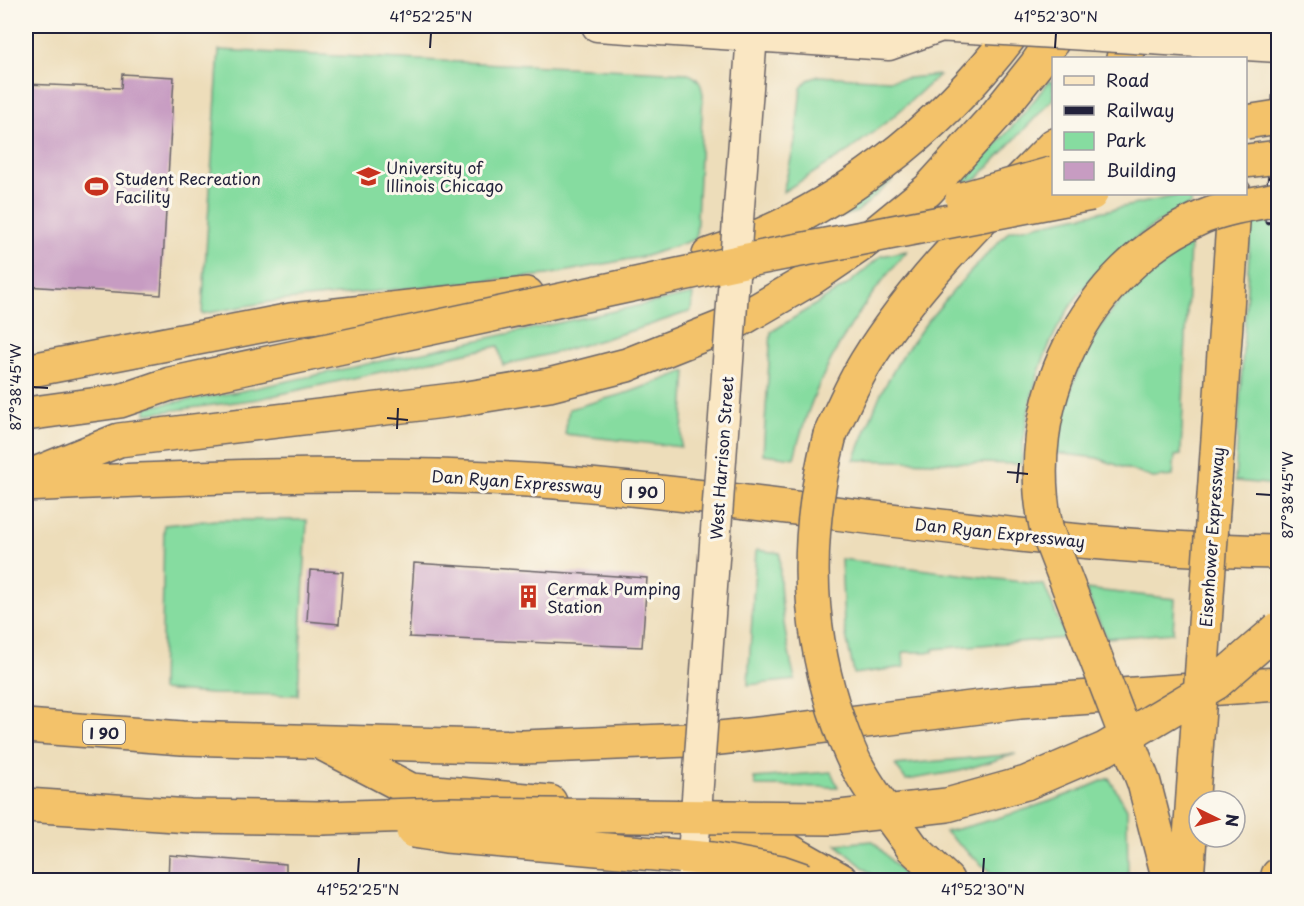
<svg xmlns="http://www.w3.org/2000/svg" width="1304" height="906" font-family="'Playpen Sans',sans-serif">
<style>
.green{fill:#86dca0;stroke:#547f6e;stroke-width:1.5}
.building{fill:#c79cc2}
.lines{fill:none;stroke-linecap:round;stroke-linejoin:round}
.secondary-casing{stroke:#696367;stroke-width:33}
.motorway-casing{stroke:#696367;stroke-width:36}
.secondary{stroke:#fae7c3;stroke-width:30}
.motorway{stroke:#f3c26a;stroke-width:33}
.rail-casing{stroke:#22223b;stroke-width:7}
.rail{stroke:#fbf7ec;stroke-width:4.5;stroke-dasharray:14;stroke-linecap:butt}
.secondary-bridge-casing{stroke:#696367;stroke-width:33;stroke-linecap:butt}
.motorway-bridge-casing{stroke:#696367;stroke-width:36;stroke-linecap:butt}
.secondary-bridge{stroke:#fae7c3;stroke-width:30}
.motorway-bridge{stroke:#f3c26a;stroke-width:33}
.ticks{fill:none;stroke:#22223b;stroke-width:2}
.labels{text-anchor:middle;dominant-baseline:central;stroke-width:6;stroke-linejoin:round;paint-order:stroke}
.shield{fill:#fbf7ec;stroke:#636270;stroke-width:1.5}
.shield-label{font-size:15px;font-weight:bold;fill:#22223b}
.poi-label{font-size:16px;fill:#22223b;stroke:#fbf7ec;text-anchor:start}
.street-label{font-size:16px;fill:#22223b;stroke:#fbf7ec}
.neatline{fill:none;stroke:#22223b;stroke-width:2}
.ticks-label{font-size:15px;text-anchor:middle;fill:#22223b}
</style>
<rect width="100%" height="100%" fill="#fbf7ec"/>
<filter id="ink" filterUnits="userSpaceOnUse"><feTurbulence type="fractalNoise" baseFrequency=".0167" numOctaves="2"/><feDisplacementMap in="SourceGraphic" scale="12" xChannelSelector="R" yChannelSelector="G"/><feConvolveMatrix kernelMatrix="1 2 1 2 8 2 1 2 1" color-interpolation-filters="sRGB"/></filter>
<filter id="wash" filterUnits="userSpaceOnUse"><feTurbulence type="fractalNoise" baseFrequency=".008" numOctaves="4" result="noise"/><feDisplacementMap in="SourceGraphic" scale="24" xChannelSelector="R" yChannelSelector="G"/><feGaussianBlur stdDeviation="1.35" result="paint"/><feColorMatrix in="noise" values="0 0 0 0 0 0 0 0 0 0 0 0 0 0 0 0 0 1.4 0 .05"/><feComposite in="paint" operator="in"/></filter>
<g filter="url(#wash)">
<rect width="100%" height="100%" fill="#edddba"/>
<path class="green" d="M219,50l468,23c11,5 14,9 16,21l-7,145 -50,17 -99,19 -272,26 -73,13z
M939,75l-46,42 -47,36 -63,39 12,-50 6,-54 7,-8 11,-4 71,4z
M1049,81l4,1v17l-75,79 -20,6c34,-32 63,-66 91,-103z
M891,177l2,3 -36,32 -34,9z
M1185,194h6v10c-110,56 -160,138 -170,260l-167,-4 26,-65 20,-36 27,-37 34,-40 48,-51z
M1251,221l27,1v263l-43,-4z
M1190,243l-9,209v3l-6,1 -2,20 -20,2 -56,-20 -41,-5c17,-99 48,-155 134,-210z
M907,251c-54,62 -93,126 -113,207l-31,-4 8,-122 76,-47 34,-29z
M693,294l-2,17c-62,22 -124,40 -188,54l-5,-19 -240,53 -112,15v-7l91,-15z
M686,371l-5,76 -116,-13 4,-25 61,-17z
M216,520h91l-9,175 -87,-1 -50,-4 3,-165z
M756,550l24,3c-2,43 5,85 15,127l-47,5z
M841,559l203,26 22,53 -133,11v3h-30l1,15 -50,7 -10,-49z
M1085,589l90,10 -2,34 -67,5z
M1016,754l-56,17 -54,9 -11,-15z
M831,772l7,15 -82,-1 -2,-8z
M1109,778l18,31 1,71h-129l-54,-48c58,-14 110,-30 164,-54z
M873,841l36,39h-31l-42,-36z"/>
<g id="blocks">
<path class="building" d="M122,74l52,3 -13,218 -135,-9v-202l95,4z
M414,563l233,15 -5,69 -233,-10z
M310,570l33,2 -4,52 -32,-3z
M169,855l117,9v16h-118z"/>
</g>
</g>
<g filter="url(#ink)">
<use href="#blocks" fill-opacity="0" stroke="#696367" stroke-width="1.5"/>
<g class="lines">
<defs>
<path id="secondary" d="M597,26l292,19 50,-18
M935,26l53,3
M738,220l14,-185 -2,-9"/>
<path id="motorway" d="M1123,58l21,-32
M709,255c124,-40 233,-126 309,-229
M26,371l265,-51 236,-26
M26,414l94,-13 50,-17 135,-29
M830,435c11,-25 22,-50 36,-73 51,-82 122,-149 188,-217
M1217,453l18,-259
M30,476l89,-36 342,-41 88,-14 78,-20 113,-45 69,-40 53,-36 66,-54 69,-76 39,-49 27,-39
M26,485c180,-8 362,-17 542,-2 237,20 472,66 710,69
M26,726l156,12 342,9 186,-8 66,-7 244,-30 258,-18
M325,745l86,45 139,12
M26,805l164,11 132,2
M698,826l43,7 47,17 53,30
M912,847l35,33
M1277,880l1,-5"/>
</defs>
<use href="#secondary" class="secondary-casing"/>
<use href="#motorway" class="motorway-casing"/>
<use href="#secondary" class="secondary"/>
<use href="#motorway" class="motorway"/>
<defs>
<path id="rail" d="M1268,221l10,-173"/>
</defs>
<use href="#rail" class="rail-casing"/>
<use href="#rail" class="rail"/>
<defs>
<path id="secondary-bridge" d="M988,29l290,18
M692,869l46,-649"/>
<path id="motorway-bridge" d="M1246,122l32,-5
M1246,161l32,-4
M962,199l92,-26
M305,355l443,-95 343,-66
M830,435c-24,94 -25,181 4,274 7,20 13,40 24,59 15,28 36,53 54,79
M322,818l124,-4 385,4 116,-13 79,-22 79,-34 111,-66 62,-54
M413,831l33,5 266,23 69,13 23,8
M1169,880l-25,-97 -97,-252c-29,-124 37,-262 156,-314 24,-10 50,-13 75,-18
M1187,880l30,-427"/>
</defs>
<use href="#secondary-bridge" class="secondary-bridge-casing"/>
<use href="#motorway-bridge" class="motorway-bridge-casing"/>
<use href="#secondary-bridge" class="secondary-bridge"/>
<use href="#motorway-bridge" class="motorway-bridge"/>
</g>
</g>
<path class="ticks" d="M430,48l1,-15M1055,48l1,-15M33,387l15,1M387,418l21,2M397,429l1,-21M1007,472l21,2M1017,483l2,-20M1256,494l15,1M358,873l1,-15M983,873l1,-15"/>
<defs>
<symbol id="university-bare" viewBox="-9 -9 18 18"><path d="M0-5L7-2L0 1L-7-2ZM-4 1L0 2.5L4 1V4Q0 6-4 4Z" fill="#c8321e" stroke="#fbf7ec" stroke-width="2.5" paint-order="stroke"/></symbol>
<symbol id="stadium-bare" viewBox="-9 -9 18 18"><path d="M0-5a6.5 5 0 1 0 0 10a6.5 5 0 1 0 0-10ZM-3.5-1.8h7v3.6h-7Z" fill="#c8321e" stroke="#fbf7ec" stroke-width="2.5" paint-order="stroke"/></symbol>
<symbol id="building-bare" viewBox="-9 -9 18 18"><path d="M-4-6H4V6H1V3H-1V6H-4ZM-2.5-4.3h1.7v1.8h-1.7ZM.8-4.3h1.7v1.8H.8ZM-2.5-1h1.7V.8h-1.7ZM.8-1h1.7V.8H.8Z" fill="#c8321e" stroke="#fbf7ec" stroke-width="2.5" paint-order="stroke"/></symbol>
</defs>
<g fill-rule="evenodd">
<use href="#university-bare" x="352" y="160" width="33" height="33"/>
<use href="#stadium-bare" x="80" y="170" width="33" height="33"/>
<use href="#building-bare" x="512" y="580" width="33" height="33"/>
</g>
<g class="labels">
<g class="shield">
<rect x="622" y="479" width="42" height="24" rx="4.5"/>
<rect x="83" y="720" width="42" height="24" rx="4.5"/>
</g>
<g class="shield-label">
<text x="643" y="491">I 90</text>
<text x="104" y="732">I 90</text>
</g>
<g class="poi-label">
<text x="386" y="167">University of<tspan x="386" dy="18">Illinois Chicago</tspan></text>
<text x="115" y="178">Student Recreation<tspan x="115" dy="18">Facility</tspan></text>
<text x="547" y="588">Cermak Pumping<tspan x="547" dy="18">Station</tspan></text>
</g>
<g class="street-label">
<text transform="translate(721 458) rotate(-86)">West Harrison Street</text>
<text transform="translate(517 481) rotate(4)">Dan Ryan Expressway</text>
<text transform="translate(1000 532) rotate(6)">Dan Ryan Expressway</text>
<text transform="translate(1211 537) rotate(-86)">Eisenhower Expressway</text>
</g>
</g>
<rect width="1304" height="906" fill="none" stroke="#fbf7ec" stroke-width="66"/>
<rect x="1052" y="57" width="195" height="138" fill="#fbf7ec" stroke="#a4a2a5" stroke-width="1.5"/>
<rect x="1064" y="76" width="30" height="9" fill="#fae7c3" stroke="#a4a2a5" stroke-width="1.5"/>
<text x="1106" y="87" font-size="18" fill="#22223b">Road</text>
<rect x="1064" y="106" width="30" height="9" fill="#22223b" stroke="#a4a2a5" stroke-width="1.5"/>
<text x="1106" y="117" font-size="18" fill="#22223b">Railway</text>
<rect x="1064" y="132" width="30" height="18" fill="#86dca0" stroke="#a4a2a5" stroke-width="1.5"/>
<text x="1106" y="147" font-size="18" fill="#22223b">Park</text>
<rect x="1064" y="162" width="30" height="18" fill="#c79cc2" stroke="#a4a2a5" stroke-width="1.5"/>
<text x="1106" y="177" font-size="18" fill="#22223b">Building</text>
<g transform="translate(1217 819) rotate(95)"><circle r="28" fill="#fbf7ec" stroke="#a4a2a5" stroke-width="1.5"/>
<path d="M0-4.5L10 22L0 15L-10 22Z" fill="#c8321e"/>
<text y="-9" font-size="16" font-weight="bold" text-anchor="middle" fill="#22223b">N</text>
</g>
<rect x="33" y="33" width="1238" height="840" class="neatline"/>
<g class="ticks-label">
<text x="431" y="22">41°52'25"N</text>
<text x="1056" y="22">41°52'30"N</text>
<text transform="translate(16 387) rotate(-90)" y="5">87°38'45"W</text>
<text transform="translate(1288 495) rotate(-90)" y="5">87°38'45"W</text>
<text x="358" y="895">41°52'25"N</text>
<text x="983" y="895">41°52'30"N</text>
</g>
</svg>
